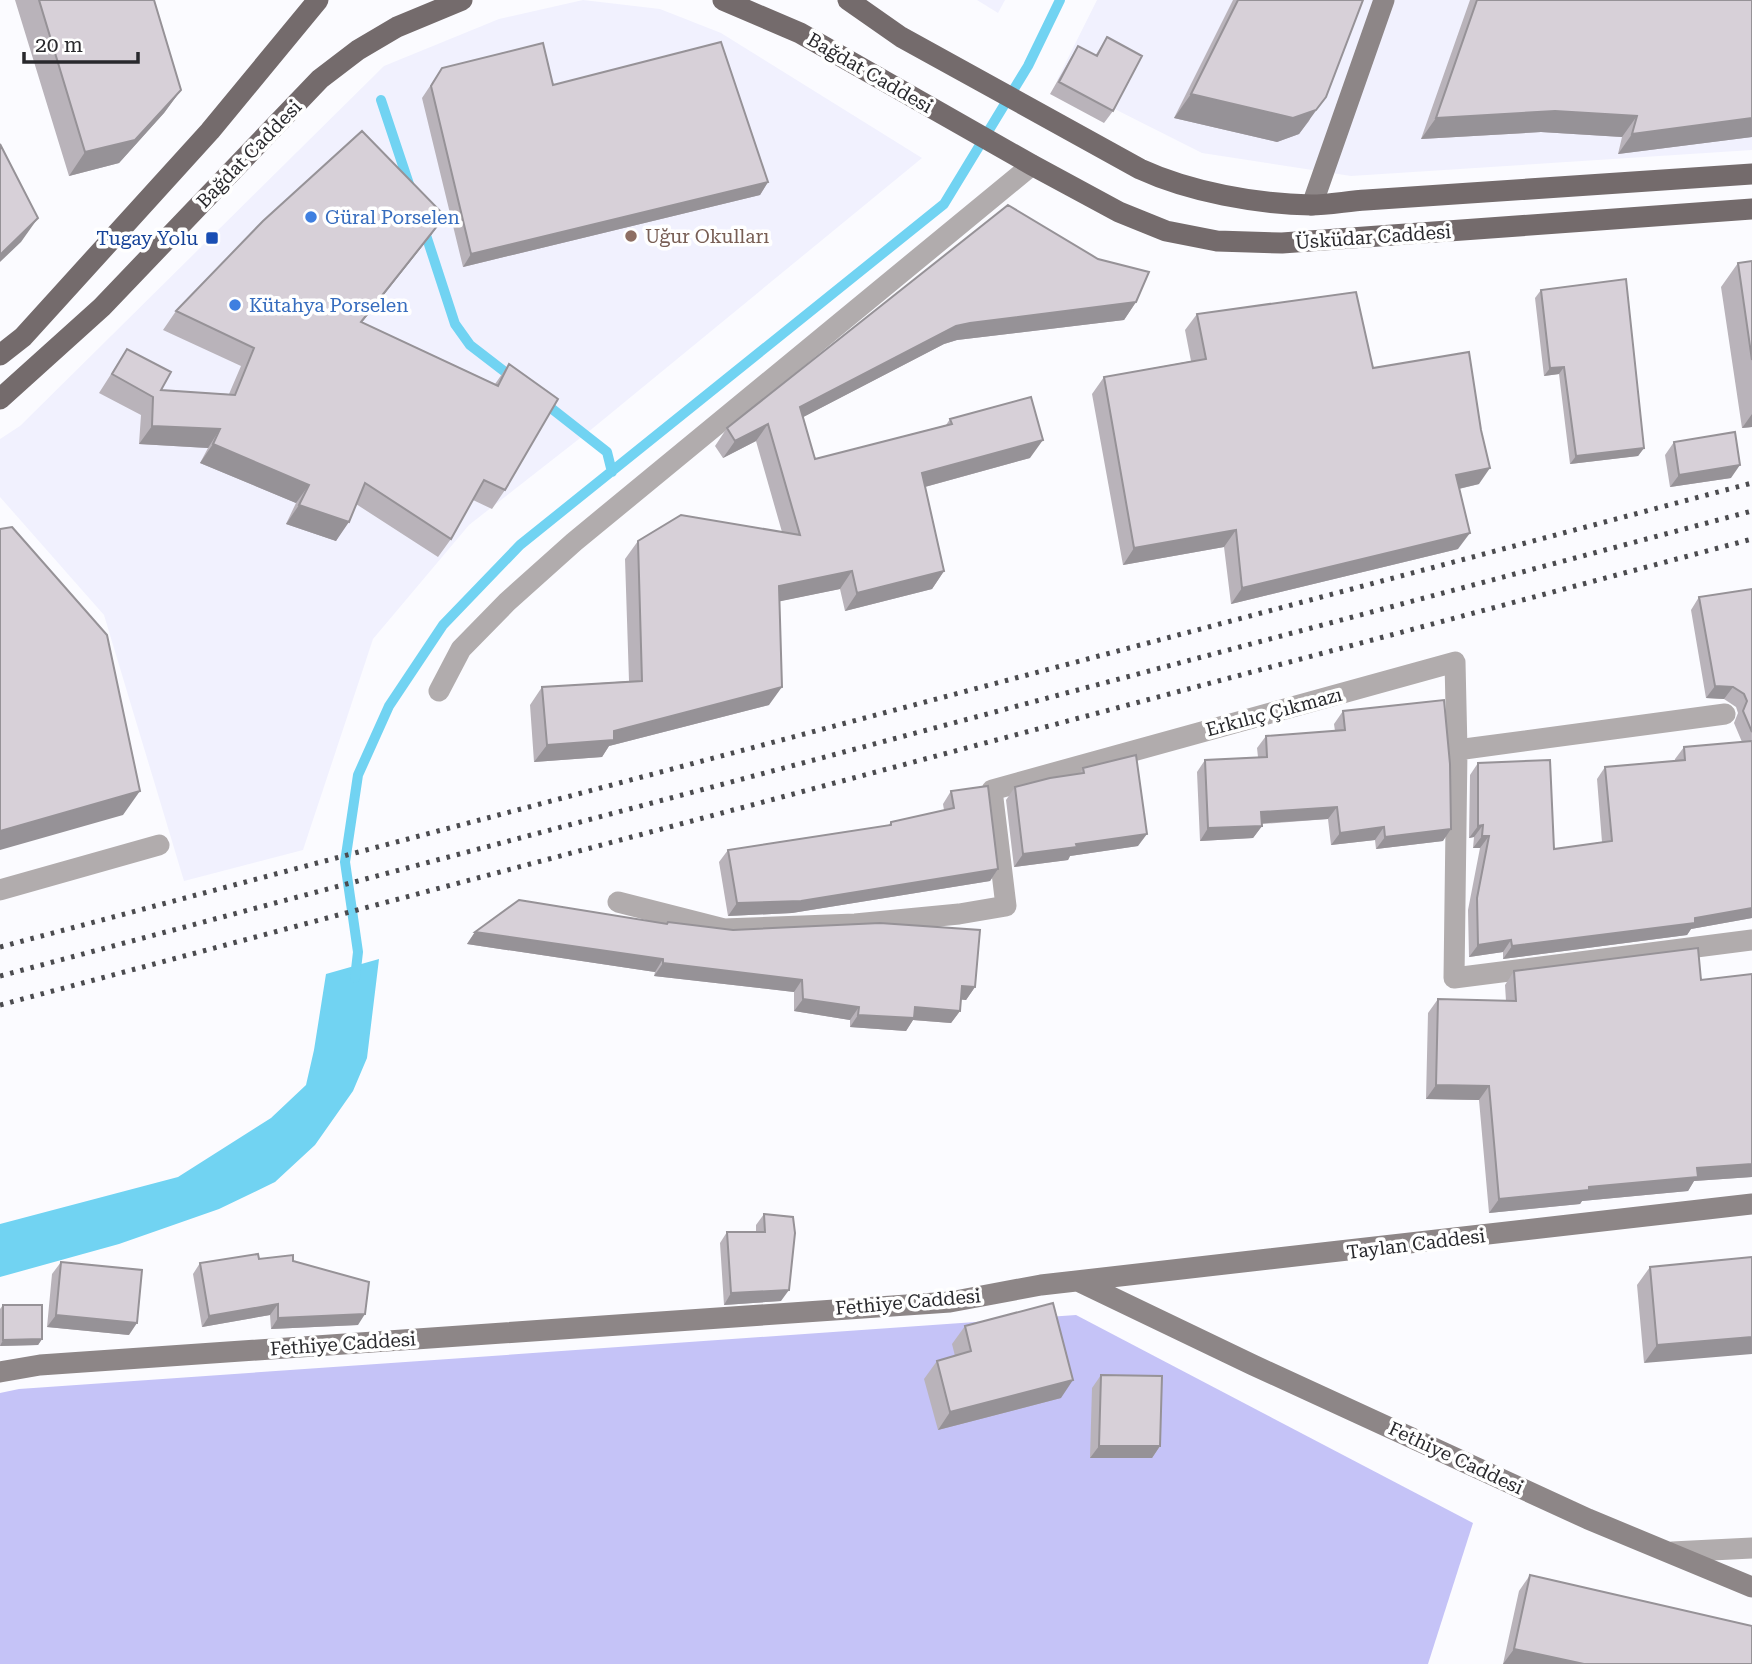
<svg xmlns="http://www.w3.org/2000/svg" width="1752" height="1664" font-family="'Roboto Serif',serif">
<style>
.built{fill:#f1f1fe}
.green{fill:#c5c3f7}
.water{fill:#71d3f2}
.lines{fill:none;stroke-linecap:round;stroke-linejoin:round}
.stream{stroke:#71d3f2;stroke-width:10}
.lane{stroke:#b1acad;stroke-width:21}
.street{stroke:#b1acad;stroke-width:21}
.secondary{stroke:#8d8687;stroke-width:21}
.primary{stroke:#746b6c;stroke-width:21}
.rail{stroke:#4b4b4f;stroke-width:5;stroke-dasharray:3.5 7;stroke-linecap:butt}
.wall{fill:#b9b3ba}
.shaded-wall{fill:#969297}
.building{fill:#d7d0d8;stroke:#969297;stroke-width:2}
.shop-dot{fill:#3f7fe0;stroke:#fff;stroke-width:2.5}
.education-dot{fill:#8d6e63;stroke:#fff;stroke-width:2.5}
.transit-dot{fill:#1a4fb4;stroke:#fff;stroke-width:2.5}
.labels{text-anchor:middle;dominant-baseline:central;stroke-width:7;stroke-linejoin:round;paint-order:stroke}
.street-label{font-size:19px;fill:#29292d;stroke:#fff}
.shop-label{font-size:19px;fill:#366cbe;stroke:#fff;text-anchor:start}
.education-label{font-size:19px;fill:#785e54;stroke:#fff;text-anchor:start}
.transit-label{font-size:19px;fill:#164399;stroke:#fff;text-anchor:end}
</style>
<rect width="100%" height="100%" fill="#fbfbff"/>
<path class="built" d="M583,0l77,9 61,24 201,125 -329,270 -124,97 -96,114 -70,211 -119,31 -80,-266 -104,-118v-58l20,-13 364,-360 115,-47z
M977,0h28l-7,13z
M1097,0h655v150l-401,26 -149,-23 -145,-73z"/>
<path class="green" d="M1076,1315l397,208 -45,141h-1428v-271l19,-4z"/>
<path class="water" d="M379,959l-12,99 -14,33 -38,54 -40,37 -56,27 -100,35 -119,33v-53l178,-47 93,-59 35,-33 8,-35 12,-76z"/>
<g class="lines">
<path class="stream" d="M381,100l29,87
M424,229l31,95 15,21 43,33
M542,401l65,51 5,20
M355,978l3,-26 -13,-90 13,-87 31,-69 54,-81 77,-80 424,-341 84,-138 32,-66"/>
<path class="lane" d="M439,691l22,-42 46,-47 67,-60 458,-377"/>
<path class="street" d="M1457,750l268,-36
M0,890l159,-45
M618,902l106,27 131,-5 104,-10 47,-8 -14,-116 463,-128 2,88 -3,228 298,-38
M1672,1552l80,-4"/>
<path class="secondary" d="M1312,205l72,-205
M1080,1282l173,83 335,154 164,68
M0,1372l40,-7 910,-63 91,-17 711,-81"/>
<path class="primary" d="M723,0l77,33 232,132 87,47 47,19 51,10 65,2 470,-34
M848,0l53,37 239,132c50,23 117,35 171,36 18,0 37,-4 55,-5l386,-26
M0,355l23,-18 187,-206 108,-131
M0,399l102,-92 218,-228 38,-29 39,-23 65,-27"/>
<path class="rail" d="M0,947l1752,-464
M0,976l1752,-465
M0,1005l1752,-466"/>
</g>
<path class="wall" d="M15,0h139l27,90 -17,23 -45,50 -50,13z
M1233,0h130l-54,121 -10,13 -22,8 -103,-24z
M1470,0h282v137l-134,17 4,-17 -81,-5 -120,7z
M1107,37l6,74 -9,12 -54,-29 20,-35 8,-13 17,10z
M442,68l111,17 215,97 -8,13 -297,72 -41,-169z
M1008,205l128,97 -12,18 -167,20 -13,4 -141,73 12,42 131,-34 4,-6 80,39 -105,29 19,84 -12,18 -87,22 -5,-22 -60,12 -11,104 -160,41 -7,11 -68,5 -4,-57 12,-18 87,-6 -4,-122 13,-18 144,-9 -26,-91 -33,17 -8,-12 12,-18z
M432,234l-70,88 133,62 14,-20 -4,126 -13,19 -19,-9 -22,39 -13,18 -82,-53 -20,37 -50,-17 10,-21 -96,-40 8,-15 -69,-4 2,-29 -42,-22 28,-44 34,41 68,4 12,-28 -78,-36 13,-19z
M1752,261v166l-10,1 -21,-141 17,-24z
M1541,290l103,158 -6,8 -68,8 -11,-90 -15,2 -9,-78z
M1197,314l176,54 106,116 -20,5 -1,60 -227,55 -7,-57 -101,18 -31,-171 12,-17 87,-16 -6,-31z
M1674,442l57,36 -61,9 -5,-32z
M1752,589v329l-61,11 -4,6 -184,24v-7l-34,5 -1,-47 12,-62h-7l1,-11 -5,1 1,-63 8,-12 76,86 48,-7 -5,-63 8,-12 70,-6v-2l9,-12 58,-5 -8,-19 4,-10 -2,-6 -12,-8 -18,-1 -15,-88 8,-13z
M1343,711l100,130 -67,8 -1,-9 -44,5 -3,-26 -66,5v2l-9,12 -53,3 -3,-69 8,-12 53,-3 -1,-9 9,-12 69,-5 -1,-7z
M1083,768l55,78 -68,10 -2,4 -54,7 -8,-67 9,-13 64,-13z
M951,791l47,78 -8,12 -198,32 -64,3 -9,-54 9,-12 160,-24 3,-4 53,-12 -1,-6z
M668,922l307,65 -9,13 -5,-1 -1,12 -9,12 -38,-3 -7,11 -56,-4v-7l-56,-9v-19l-140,-16 1,-4 -188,-28 8,-12 191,-8z
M1514,971l187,9 51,-6v203l-58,4 -6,10 -106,10 -2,3 -91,9 -10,-113 -53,-1 2,-86 10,-14 68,2 -1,-16z
M764,1214l17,87 -57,4 -4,-62 7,-11h29v-7z
M1752,1257l-108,106 -7,-78 13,-18z
M259,1259l34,2 65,64 -87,4 -1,-14 -68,12 -9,-53 7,-11z
M61,1262l68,73 -82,-8 5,-53z
M3,1305l39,34 -4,6 -38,1v-37z
M965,1326l96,72 -123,32 -14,-51 13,-18 18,-5 -3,-12z
M1101,1375l59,71 -8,12h-62l2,-70z
M1530,1575l222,89h-249l16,-73z"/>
<path class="shaded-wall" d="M181,90l-17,23 -45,50 -50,13 16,-24z
M1191,94l135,3 -27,37 -22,8 -103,-24z
M1555,111l82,5 -15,21 -81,-5 -120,7 15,-21z
M1752,118v19l-134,17 14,-20z
M768,182l-8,13 -297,72 8,-13z
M445,216l-13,18 -84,106 13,-18z
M38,218l-17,24 -21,20v-7z
M1136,302l-12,18 -167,20 -13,4 -156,81 12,-18 156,-81 14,-3z
M1564,367l-5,7 -15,2 6,-8z
M1752,414v13l-10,1z
M768,424l-12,17 -33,17 12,-17z
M152,426l68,3 -12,19 -69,-4z
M1043,440l-13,18 -120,33 12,-18z
M213,444l96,41 -13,18 -96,-40z
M1644,448l-6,8 -68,8 6,-8z
M1740,465l-9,13 -61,9 9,-12z
M1490,468l-11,16 -34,8 11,-17z
M299,505l50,17 -13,19 -50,-17z
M1236,530l-12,17 -101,18 11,-17z
M1470,533l-12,16 -227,55 11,-16z
M852,571l-12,18 -73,15 12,-18z
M944,571l-12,18 -87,22 12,-18z
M1715,686l18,1 -9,12 -18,-1z
M782,687l-13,18 -160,41 -7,11 -68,5 13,-17 67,-14z
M140,791l-17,24 -123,35v-19z
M1337,807l-9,12 -76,5 9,-12z
M1483,825l-9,12 -5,1 9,-12z
M1262,826l-9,12 -53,3 8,-13z
M1384,827l-9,13 -44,5 9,-12z
M1451,829l-8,12 -67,8 9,-12z
M1147,834l-9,12 -68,10 -2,4 -54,7 9,-13 53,-10z
M1482,836h7l-9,12h-7z
M998,869l-8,12 -198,32 -64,3 9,-13z
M1752,908v10l-61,11 -4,6 -184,24 9,-13 183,-28z
M475,932l188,27 -8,13 -188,-28z
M1511,940l-8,12 -34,5 9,-12z
M663,963l139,17 -8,12 -140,-16z
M962,986l13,1 -9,13 -13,-1z
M803,999l56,8 -9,13 -56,-9z
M915,1007l45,4 -9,12 -38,-3 -7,11 -56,-4 8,-12z
M1436,1085l53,1 -10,14 -53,-1z
M1752,1164v13l-58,4 -6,10 -106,10 -2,3 -91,9 10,-14 90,-12 108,-19z
M789,1290l-8,11 -57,4 7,-12z
M278,1304l-8,11 -68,12 7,-11z
M365,1314l-7,11 -87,4 7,-11z
M56,1315l81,8 -8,12 -82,-8z
M1752,1337v17l-108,9 13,-18z
M42,1339l-4,6 -38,1 3,-6z
M1073,1380l-12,18 -123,32 12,-18z
M1099,1446h61l-8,12h-62z
M1514,1649l70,15h-81z"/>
<path class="building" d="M39,0h115l27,90 -46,50 -50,12z
M1238,0h125l-37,97 -10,13 -23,8 -102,-24z
M1477,0h275v118l-120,16 5,-18 -82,-5 -119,7z
M1107,37l35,19 -29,55 -54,-29 19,-36 19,10z
M721,42l47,140 -297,72 -40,-168 11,-18 101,-25 10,42z
M362,131l83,85 -84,106 137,64 11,-22 49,35 -53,91 -21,-10 -33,59 -86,-56 -16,39 -50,-17 10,-20 -96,-41 7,-15 -68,-3 1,-29 -41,-23 15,-25 44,23 -10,18 74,5 19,-47 -78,-37 87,-90z
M0,144l38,74 -38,37z
M1008,205l90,54 51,13 -13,30 -166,21 -14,3 -156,81 15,52 137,-35 -2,-5 81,-22 12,43 -121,33 22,98 -87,22 -5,-22 -73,15 3,101 -168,44v9l-67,5 -5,-58 100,-6 -4,-140 43,-26 119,20 -32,-111 -33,17 -8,-13z
M1752,261v99l-14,-97z
M1626,279l18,169 -68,8 -12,-89 -14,1 -9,-78z
M1356,292l17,76 96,-16 12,78 9,38 -34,7 14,58 -228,55 -6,-58 -102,18 -30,-171 102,-18 -9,-45z
M1735,432l5,33 -61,10 -5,-33z
M12,527l95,108 33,156 -140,40v-302z
M1752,589v143l-9,-21 4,-10 -3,-7 -11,-7 -18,-1 -16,-89z
M1444,700l6,64 1,65 -66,8 -1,-10 -44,6 -3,-26 -76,5 1,14 -54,2 -3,-68 62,-3 -1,-21 79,-6 -2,-19z
M1752,741v167l-57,10v5l-183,23 -1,-6 -33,5 -1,-47 12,-62h-7l1,-11 -5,1v-63l72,-3 4,89 58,-8 -7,-74 80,-7 -1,-13z
M1136,755l11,79 -71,10 1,3 -54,7 -8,-67 35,-9 34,-5 -1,-5z
M988,786l10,83 -197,32 -64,2 -9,-53 163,-25v-3l63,-14 -3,-17z
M519,900l148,24 1,-2 65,8 147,-7 100,7 -5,57 -13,-1 -2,25 -45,-4 -1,11 -56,-3 1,-8 -56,-8 -1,-19 -139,-17v-4l-188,-27z
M1698,948l3,32 51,-6v190l-55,4 1,9 -109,10v3l-90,9 -10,-113 -53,-1 2,-86 78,2 -2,-30z
M764,1214l29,3 2,16 -6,57 -58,3 -4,-61h38z
M258,1254l1,5 34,-4v6l76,21 -4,32 -87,4v-14l-69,12 -9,-53z
M1752,1257v80l-95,8 -7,-78z
M61,1262l81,8 -5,53 -81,-8z
M1053,1303l20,77 -123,32 -13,-51 34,-10 -6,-25z
M3,1305h39v34l-39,1z
M1101,1375l61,1 -2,70h-61z
M1530,1575l222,51v38h-168l-70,-15z"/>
<g class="shop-dot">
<circle cx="311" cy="217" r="7"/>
<circle cx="235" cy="305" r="7"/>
</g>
<circle class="education-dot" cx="631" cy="236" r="7"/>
<rect class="transit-dot" x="205" y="231" width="14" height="14" rx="3.5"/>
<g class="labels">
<g class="street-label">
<text transform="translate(870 73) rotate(30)">Bağdat Caddesi</text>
<text transform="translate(249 154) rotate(-46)">Bağdat Caddesi</text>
<text transform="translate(1373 237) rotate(-4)">Üsküdar Caddesi</text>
<text transform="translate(1274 712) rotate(-15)">Erkılıç Çıkmazı</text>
<text transform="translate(1416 1244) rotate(-7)">Taylan Caddesi</text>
<text transform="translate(908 1302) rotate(-5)">Fethiye Caddesi</text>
<text transform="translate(343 1344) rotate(-4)">Fethiye Caddesi</text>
<text transform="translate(1456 1458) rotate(25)">Fethiye Caddesi</text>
</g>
<g class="shop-label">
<text x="325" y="217">Güral Porselen</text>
<text x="249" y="305">Kütahya Porselen</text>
</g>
<g class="education-label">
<text x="645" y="236">Uğur Okulları</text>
</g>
<g class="transit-label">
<text x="198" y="238">Tugay Yolu</text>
</g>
</g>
<path d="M24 52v10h114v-10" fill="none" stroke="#29292d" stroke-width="3.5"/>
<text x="35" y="52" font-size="21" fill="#29292d" stroke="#ffffff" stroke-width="5" paint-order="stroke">20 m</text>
</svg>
